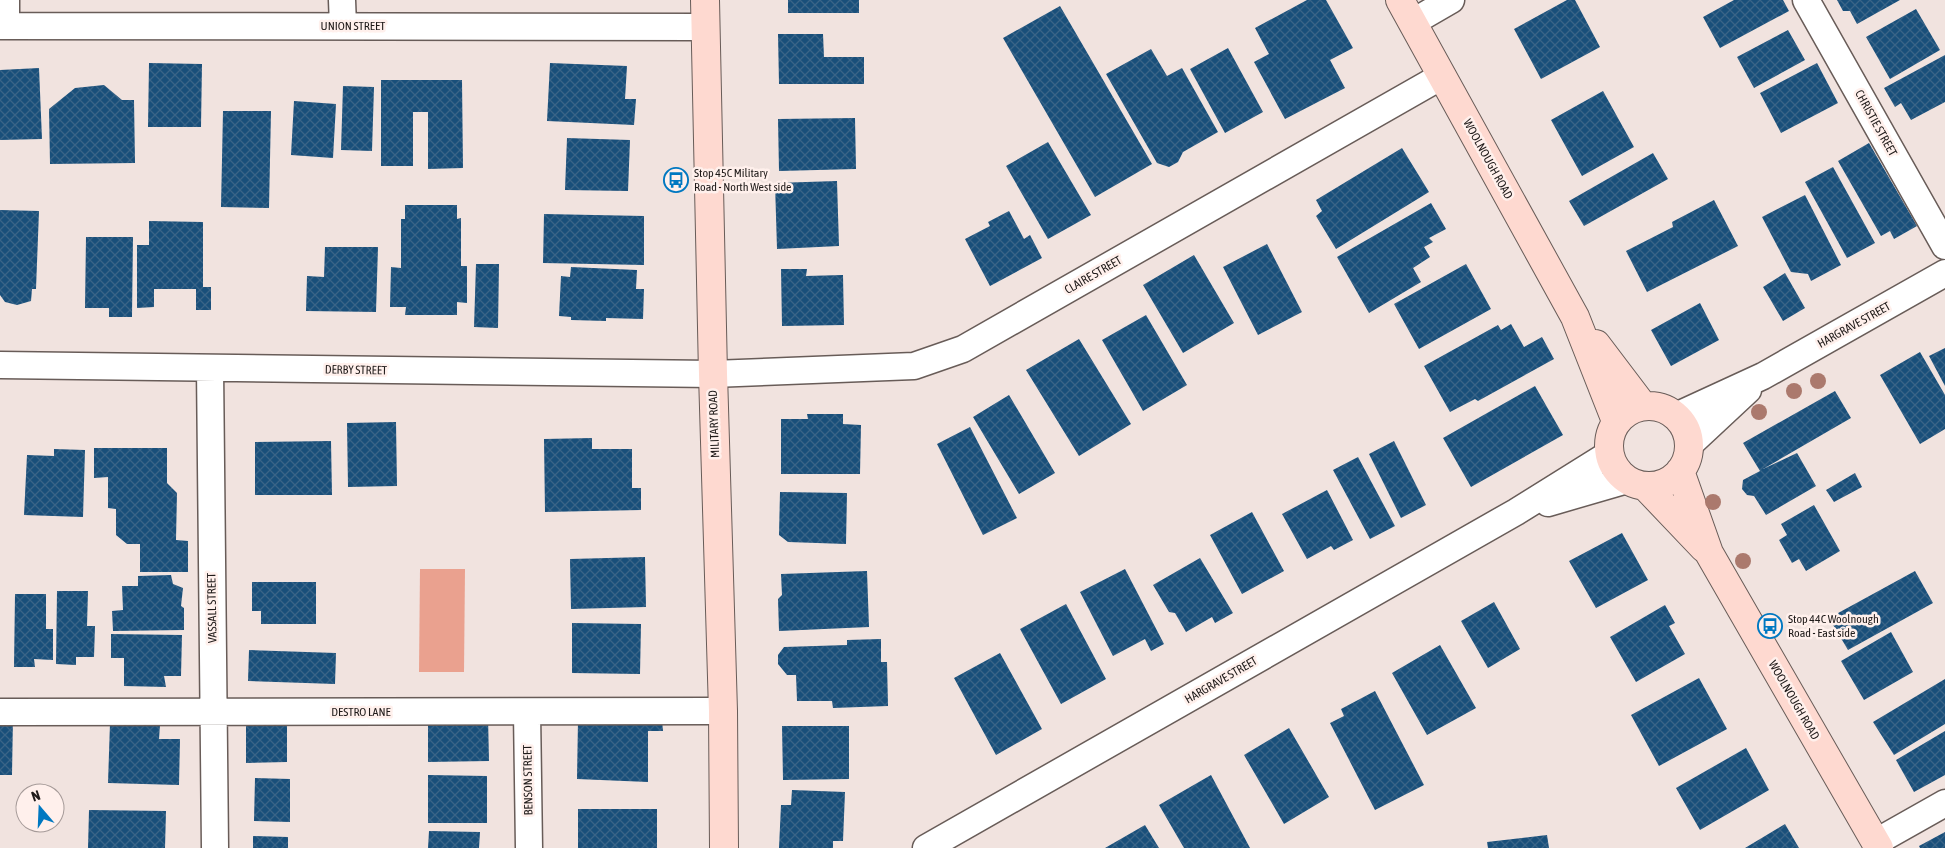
<svg xmlns="http://www.w3.org/2000/svg" width="1945" height="848" font-family="'Asap Condensed',sans-serif">
<style>
.grass{fill:#eaa18f}
.building{fill:url(#building-cross-hatch)}
.lines{fill:none;stroke-linecap:round;stroke-linejoin:round}
.street-casing{stroke:#685c58;stroke-width:29}
.secondary-casing{stroke:#685c58;stroke-width:30}
.street{stroke:#fff;stroke-width:26}
.secondary{stroke:#fed9d0;stroke-width:28}
.tree{fill:#ab796d}
.labels{text-anchor:middle;dominant-baseline:central;stroke-width:5;stroke-linejoin:round;paint-order:stroke}
.street-label{font-size:12px;fill:#1f1a19;stroke:#fff0ec}
.poi-label{font-size:12px;fill:#1f1a19;stroke:#fff0ec;text-anchor:start}
</style>
<defs>
<pattern id="building-cross-hatch" width="8" height="8" patternUnits="userSpaceOnUse" patternTransform="scale(1.25)"><rect width="8" height="8" fill="#194f7a"/><path d="M0 0l8 8M0 8l8-8" fill="none" stroke="#3a6487"/></pattern>
</defs>
<rect width="100%" height="100%" fill="#f1e3df"/>
<path class="grass" d="M420,569h45l-1,103h-45z"/>
<path class="building" d="M788,0h71v13h-71z
M1307,0h19l27,48 -23,12 15,28 -60,31 -31,-57 15,-8 -14,-26z
M1567,0h8l25,47 -59,32 -27,-50z
M1734,0h49l6,11 -69,37 -17,-31z
M1837,0h63l-43,24 -7,-13h-7z
M1060,6l92,158 -57,33 -92,-159z
M1916,9l24,41 -50,29 -24,-42z
M1788,30l17,30 -51,28 -17,-31z
M778,34h45l1,23h40v27h-85z
M1228,48l35,64 -38,21 -35,-64z
M1151,49l16,27 15,-8 36,64 -35,20 -5,10 -9,5 -12,-4 -51,-89z
M1945,55v47l-34,18 -10,-17 -6,4 -11,-19z
M149,63l53,1 -1,63h-53z
M550,63l77,3 -2,33h11l-2,26 -87,-4z
M1817,63l21,40 -57,30 -21,-40z
M39,68l3,71 -42,1v-70z
M381,80h81l1,88 -35,1v-57h-15v54h-32z
M104,85l18,15h12l1,63 -85,1 -1,-55 26,-21z
M343,86l31,1 -2,64 -31,-1z
M1603,91l31,56 -52,29 -31,-56z
M294,101l42,3 -3,54 -42,-3z
M223,111h48l-2,97 -48,-1z
M855,118l1,51 -77,2 -1,-52z
M567,138l63,2 -2,51 -63,-1z
M1048,142l43,73 -43,24 -42,-73z
M1869,143l48,83 -23,13 -4,-8 -9,5 -43,-75z
M1402,148l27,44 -93,57 -20,-33 6,-5 -6,-11z
M1653,153l15,26 -84,47 -15,-25z
M1833,167l42,76 -28,15 -42,-76z
M837,181l2,65 -62,3 -2,-66z
M1805,195l36,70 -30,16 -3,-7 -17,-2 -29,-55z
M1714,200l24,46 -91,46 -21,-41 47,-24 -1,-5z
M1431,203l15,26 -17,9 4,4 -9,5 6,10 -17,11 8,14 -52,31 -32,-56z
M405,205h52v14l4,-1v48h6v37l-10,-1v13h-52l1,-8h-16l1,-40 10,1v-49h4z
M0,210l39,1 -3,78h-4l-1,12 -14,4 -12,-3 -5,-7z
M1009,211l15,28 6,-4 12,23 -52,28 -25,-47 25,-13 -2,-4z
M544,214l100,2v49l-101,-2z
M149,221l54,1v65h8v23h-15v-21h-42v18l-17,1v-63h12z
M86,237h47l-1,80h-23v-9h-24z
M1267,244l35,68 -44,23 -35,-68z
M325,247h53l-2,65 -70,-1 1,-35 17,1z
M1194,255l40,68 -51,30 -40,-68z
M476,264h23l-1,64 -24,-1z
M1466,264l25,45 -72,40 -25,-45z
M571,267l66,3 -1,19h8l-1,30 -37,-1v3l-35,-1v-3l-12,-1 2,-40 9,1z
M781,269h26l-1,7 37,-1 1,50 -62,1z
M1785,273l20,35 -22,13 -20,-34z
M1700,303l19,37 -48,26 -20,-36z
M1146,315l41,70 -44,26 -41,-71z
M1511,324l13,23 18,-10 12,22 -76,42 -3,-2 -25,13 -26,-46 74,-41 3,5z
M1079,339l52,85 -52,32 -53,-86z
M1945,348v38l-16,-30z
M1920,352l25,43v34l-25,15 -40,-69z
M1535,386l28,49 -92,52 -28,-49z
M1835,391l16,27 -88,51 34,-16 19,33 -50,29 -12,-19 -7,-1 -5,-6 1,-9 17,-9 -17,-28z
M1009,395l46,78 -36,21 -46,-77z
M807,414h36v10l18,1 -1,49h-79v-55h27z
M396,422l1,64 -49,1 -1,-64z
M970,427l47,91 -34,17 -46,-91z
M592,438v11h40v39h9v22l-96,2 -1,-73z
M331,441l1,54h-77v-53z
M1394,441l32,64 -25,13 -32,-64z
M94,448h73v35l10,10 -1,47 12,1v31h-48v-28h-13l-11,-9v-26l-8,-1v-31l-14,1z
M54,449l31,1 -2,67 -59,-2 3,-60 27,1z
M1358,457l37,69 -25,13 -37,-69z
M1855,473l7,14 -28,15 -8,-12z
M1327,490l26,50 -19,10 -3,-4 -24,13 -25,-45z
M780,492l67,1 -1,51 -58,-2 -9,-7z
M1814,505l26,46 -34,20 -7,-12 -7,4 -13,-23 8,-5 -6,-11z
M1252,512l32,59 -42,23 -32,-59z
M1622,533l26,47 -52,28 -27,-47z
M645,557l1,50 -75,2 -1,-50z
M1200,558l33,55 -18,10 -3,-6 -26,15 -11,-19 -6,-1 -16,-27z
M1125,569l39,75 -13,7 -6,-12 -32,17 -33,-64z
M867,571l2,56 -90,4 -1,-32 4,-4 -1,-21z
M1915,571l18,32 -85,47 -19,-32z
M171,575l2,9 10,4 -2,18 3,2v22l-71,1 -1,-20 11,-1 -1,-24h16v-10z
M252,582h64v42h-55v-13h-9z
M57,591h31l-1,35h8l-1,31h-18v8l-20,-1z
M15,594h31v35h7v31l-19,-1 1,8h-21z
M1494,602l26,47 -32,19 -27,-47z
M1066,604l40,75 -45,25 -41,-75z
M1665,605l10,18 -6,3 16,28 -49,28 -26,-45z
M572,623l69,1 -1,50 -68,-1z
M1891,632l22,40 -49,28 -23,-39z
M111,634l71,1 -1,41h-17l2,11 -42,-1v-28h-13z
M881,639v23h6l1,44 -55,2 -1,-7h-35l-1,-26h-9l-9,-11v-9l6,-8 63,-2v-5z
M1440,645l36,63 -49,27 -35,-62z
M249,650l87,3 -1,31 -87,-3z
M1000,653l42,76 -46,26 -42,-77z
M1699,678l28,51 -68,37 -28,-51z
M1945,679v45l-51,31 -21,-33z
M1375,691l49,94 -49,25 -45,-87 14,-7 -3,-7z
M488,716l1,45 -61,1v-44z
M0,717h13l-1,58h-12z
M287,719v43l-41,1v-43z
M578,720h84l1,11h-15v51l-71,-3z
M110,723l50,2 -1,14h21l-1,46 -71,-2z
M782,726h67v53l-66,1z
M1289,728l40,69 -45,27 -40,-69z
M1945,731v44l-31,17 -18,-32z
M1746,748l23,42 -69,40 -24,-42z
M428,775l59,1v47h-59z
M1211,775l39,73h-66l-25,-43z
M255,778l35,1v43l-36,-1z
M792,790l53,2 -2,49h-10v7h-54l2,-43h10z
M578,809h79v39h-79z
M89,810l77,1 -1,37h-77z
M1785,824l14,24h-54z
M1145,825l14,23h-54z
M429,831l51,1 -1,16h-51z
M1945,832v16h-25l-1,-2z
M1547,835l2,13h-61l-1,-6z
M253,836l35,1v11h-35z"/>
<g class="lines">
<defs>
<path id="street" d="M6,0v26
M342,0l1,26
M1806,0l139,246
M1413,22l38,-22
M0,26l705,1
M0,365l713,9 201,-8 49,-17 479,-273
M210,368l5,480
M1676,416l87,-40 182,-103
M1689,445l59,-55
M1548,503l79,-23
M0,712l723,-1
M527,712l2,136
M1876,842l69,-39
M926,848l590,-336 93,-58"/>
<path id="secondary" d="M705,0l8,374 10,337 1,137
M1400,0l175,317 41,104
M1596,344l47,62
M1609 446a40 40 0 1 1 80 0a40 40 0 1 1-80 0Z
M1680,471l29,82 170,295
M1645,486l59,62"/>
</defs>
<use href="#street" class="street-casing"/>
<use href="#secondary" class="secondary-casing"/>
<use href="#street" class="street"/>
<use href="#secondary" class="secondary"/>
</g>
<g class="tree">
<circle cx="1818" cy="381" r="8"/>
<circle cx="1794" cy="391" r="8"/>
<circle cx="1759" cy="412" r="8"/>
<circle cx="1713" cy="502" r="8"/>
<circle cx="1743" cy="561" r="8"/>
</g>
<defs>
<symbol id="bus-ring" viewBox="-11 -11 22 22"><circle r="9.5" fill="#fff0ec" stroke="#0078c1" stroke-width="1.5"/><path d="M-5-6H5V4H4V6H2V4H-2V6H-4V4H-5ZM-3.5-4V0h7V-4ZM-3.5 1.2v1.5H-2V1.2ZM2 1.2v1.5H3.5V1.2Z" fill="#0078c1"/></symbol>
</defs>
<g fill-rule="evenodd">
<use href="#bus-ring" x="662" y="166" width="28" height="28"/>
<use href="#bus-ring" x="1756" y="612" width="28" height="28"/>
</g>
<g class="labels">
<g class="street-label">
<text x="353" y="26">UNION STREET</text>
<text transform="translate(1876 123) rotate(61)">CHRISTIE STREET</text>
<text transform="translate(1488 159) rotate(61)">WOOLNOUGH ROAD</text>
<text transform="translate(1093 275) rotate(-30)">CLAIRE STREET</text>
<text transform="translate(1854 325) rotate(-29)">HARGRAVE STREET</text>
<text transform="translate(356 370) rotate(1)">DERBY STREET</text>
<text transform="translate(714 424) rotate(-92)">MILITARY ROAD</text>
<text transform="translate(212 608) rotate(-91)">VASSALL STREET</text>
<text transform="translate(1221 680) rotate(-30)">HARGRAVE STREET</text>
<text transform="translate(1794 700) rotate(60)">WOOLNOUGH ROAD</text>
<text x="361" y="712">DESTRO LANE</text>
<text transform="translate(528 780) rotate(-91)">BENSON STREET</text>
</g>
<g class="poi-label">
<text x="694" y="173">Stop 45C Military<tspan x="694" dy="14">Road - North West side</tspan></text>
<text x="1788" y="619">Stop 44C Woolnough<tspan x="1788" dy="14">Road - East side</tspan></text>
</g>
</g>
<g transform="translate(40 808) rotate(341)"><circle r="24" fill="#fff0ec" stroke="#a59a98"/>
<path d="M0-4L9 19L0 12L-9 19Z" fill="#0078c1"/>
<text y="-8" font-size="14" font-weight="bold" text-anchor="middle" fill="#1f1a19">N</text>
</g>
</svg>
